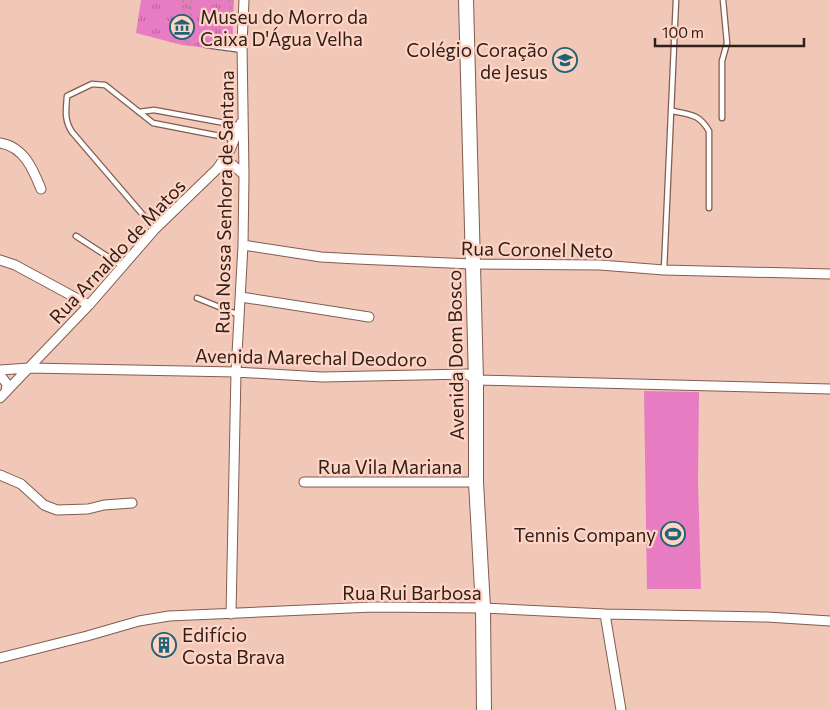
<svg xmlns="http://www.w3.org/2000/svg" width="830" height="710" font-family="Commissioner,sans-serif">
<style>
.grass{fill:url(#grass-tufts)}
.pitch{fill:#e87cc3}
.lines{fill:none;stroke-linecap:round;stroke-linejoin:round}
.lane-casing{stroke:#825d4f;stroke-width:7}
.street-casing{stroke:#825d4f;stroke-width:11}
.secondary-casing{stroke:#825d4f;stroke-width:16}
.path{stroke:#b18f83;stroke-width:2;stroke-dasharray:2.5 4;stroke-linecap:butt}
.lane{stroke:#fff;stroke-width:4.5}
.street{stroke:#fff;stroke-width:9}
.secondary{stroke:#fff;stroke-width:14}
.labels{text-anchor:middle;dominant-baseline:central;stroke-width:4.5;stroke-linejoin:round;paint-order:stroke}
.poi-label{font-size:19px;fill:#30201a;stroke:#ffd4c4;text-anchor:start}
.street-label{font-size:19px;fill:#30201a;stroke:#ffd4c4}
</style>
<defs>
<pattern id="grass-tufts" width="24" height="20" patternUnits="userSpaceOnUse" patternTransform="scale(1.25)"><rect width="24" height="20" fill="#e87cc3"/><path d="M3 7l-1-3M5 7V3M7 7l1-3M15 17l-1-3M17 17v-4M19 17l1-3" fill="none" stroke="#bc659e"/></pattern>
</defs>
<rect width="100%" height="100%" fill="#f1c7b7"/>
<path class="grass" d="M141,0h93l-2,51 -50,-6 -46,-12z"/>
<path class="pitch" d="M644,391l55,1 -1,88 3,109h-54z"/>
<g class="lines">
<defs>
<path id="lane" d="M206,45l37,5
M673,111c18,4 26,3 36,20v77
M139,112l15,-2 87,16
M722,118v-57l5,-18 -4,-43
M155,229l-83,-97c-8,-12 -6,-22 -5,-36l25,-12 13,1 48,38 82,16
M76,236l46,30
M664,270l12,-270
M197,298l42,17"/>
<path id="street" d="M0,143c24,4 33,26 41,46
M217,169l7,-4h9l11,10
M243,245l78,12 36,2 115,5 128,1 64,5 166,4
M0,260l15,5 74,40
M241,297l128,20
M0,370l29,-2 207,4 86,5 145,-3 9,6 354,9
M0,375l7,9 -1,8
M0,398l89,-93 66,-76 62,-60 13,-19 11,-27
M0,475l21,9 23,21 13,5 31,-1 16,-4 28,-2
M304,482h172
M231,614l5,-242 7,-127 1,-70 -2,-131 2,-44
M605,614l16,96
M0,658l87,-22 52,-15 30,-5 204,-9 110,1 122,6 162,3 63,4"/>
<path id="secondary" d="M466,0l10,380v102l7,126 1,102"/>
</defs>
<use href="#lane" class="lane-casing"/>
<use href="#street" class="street-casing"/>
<use href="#secondary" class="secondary-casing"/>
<path class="path" d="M183,0l2,43 15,2
M229,0l4,20
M191,16v-16"/>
<use href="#lane" class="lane"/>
<use href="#street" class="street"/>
<use href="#secondary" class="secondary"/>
</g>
<defs>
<symbol id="museum-ring" viewBox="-11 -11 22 22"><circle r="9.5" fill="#ffd4c4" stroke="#206276" stroke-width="1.5"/><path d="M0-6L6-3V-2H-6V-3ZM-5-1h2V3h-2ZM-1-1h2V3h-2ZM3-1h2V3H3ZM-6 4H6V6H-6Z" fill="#206276"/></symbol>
<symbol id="school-ring" viewBox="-11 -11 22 22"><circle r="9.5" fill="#ffd4c4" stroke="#206276" stroke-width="1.5"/><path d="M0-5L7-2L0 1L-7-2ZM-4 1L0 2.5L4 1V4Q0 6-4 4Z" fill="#206276"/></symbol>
<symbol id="stadium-ring" viewBox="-11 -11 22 22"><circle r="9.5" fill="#ffd4c4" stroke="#206276" stroke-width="1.5"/><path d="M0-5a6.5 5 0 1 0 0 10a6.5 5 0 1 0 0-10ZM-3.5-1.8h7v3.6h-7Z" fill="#206276"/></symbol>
<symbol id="building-ring" viewBox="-11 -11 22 22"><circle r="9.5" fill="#ffd4c4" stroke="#206276" stroke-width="1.5"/><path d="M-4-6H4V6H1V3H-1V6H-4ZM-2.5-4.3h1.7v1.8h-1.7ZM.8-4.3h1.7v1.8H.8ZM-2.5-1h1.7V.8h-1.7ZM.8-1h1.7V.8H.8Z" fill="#206276"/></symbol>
</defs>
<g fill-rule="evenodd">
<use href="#museum-ring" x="168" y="13" width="28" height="28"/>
<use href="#school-ring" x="551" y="46" width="28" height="28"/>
<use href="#stadium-ring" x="659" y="520" width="28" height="28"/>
<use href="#building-ring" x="150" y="631" width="28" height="28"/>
</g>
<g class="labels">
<g class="poi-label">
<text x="200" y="16">Museu do Morro da<tspan x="200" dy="22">Caixa D'Água Velha</tspan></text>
<text x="548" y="49" text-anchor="end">Colégio Coração<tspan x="548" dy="22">de Jesus</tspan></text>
<text x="656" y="534" text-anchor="end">Tennis Company</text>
<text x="182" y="634">Edifício<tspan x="182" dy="22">Costa Brava</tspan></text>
</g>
<g class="street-label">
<text transform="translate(224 202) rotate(-89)">Rua Nossa Senhora de Santana</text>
<text transform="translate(537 249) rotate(1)">Rua Coronel Neto</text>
<text transform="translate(117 251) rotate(-47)">Rua Arnaldo de Matos</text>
<text transform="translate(455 355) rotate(-91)">Avenida Dom Bosco</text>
<text transform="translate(311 357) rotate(1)">Avenida Marechal Deodoro</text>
<text x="390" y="466">Rua Vila Mariana</text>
<text x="412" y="592">Rua Rui Barbosa</text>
</g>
</g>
<path d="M655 38v8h149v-8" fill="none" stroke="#30201a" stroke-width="2.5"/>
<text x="662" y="38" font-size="15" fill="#30201a" stroke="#ffd4c4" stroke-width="4" paint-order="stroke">100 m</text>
</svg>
